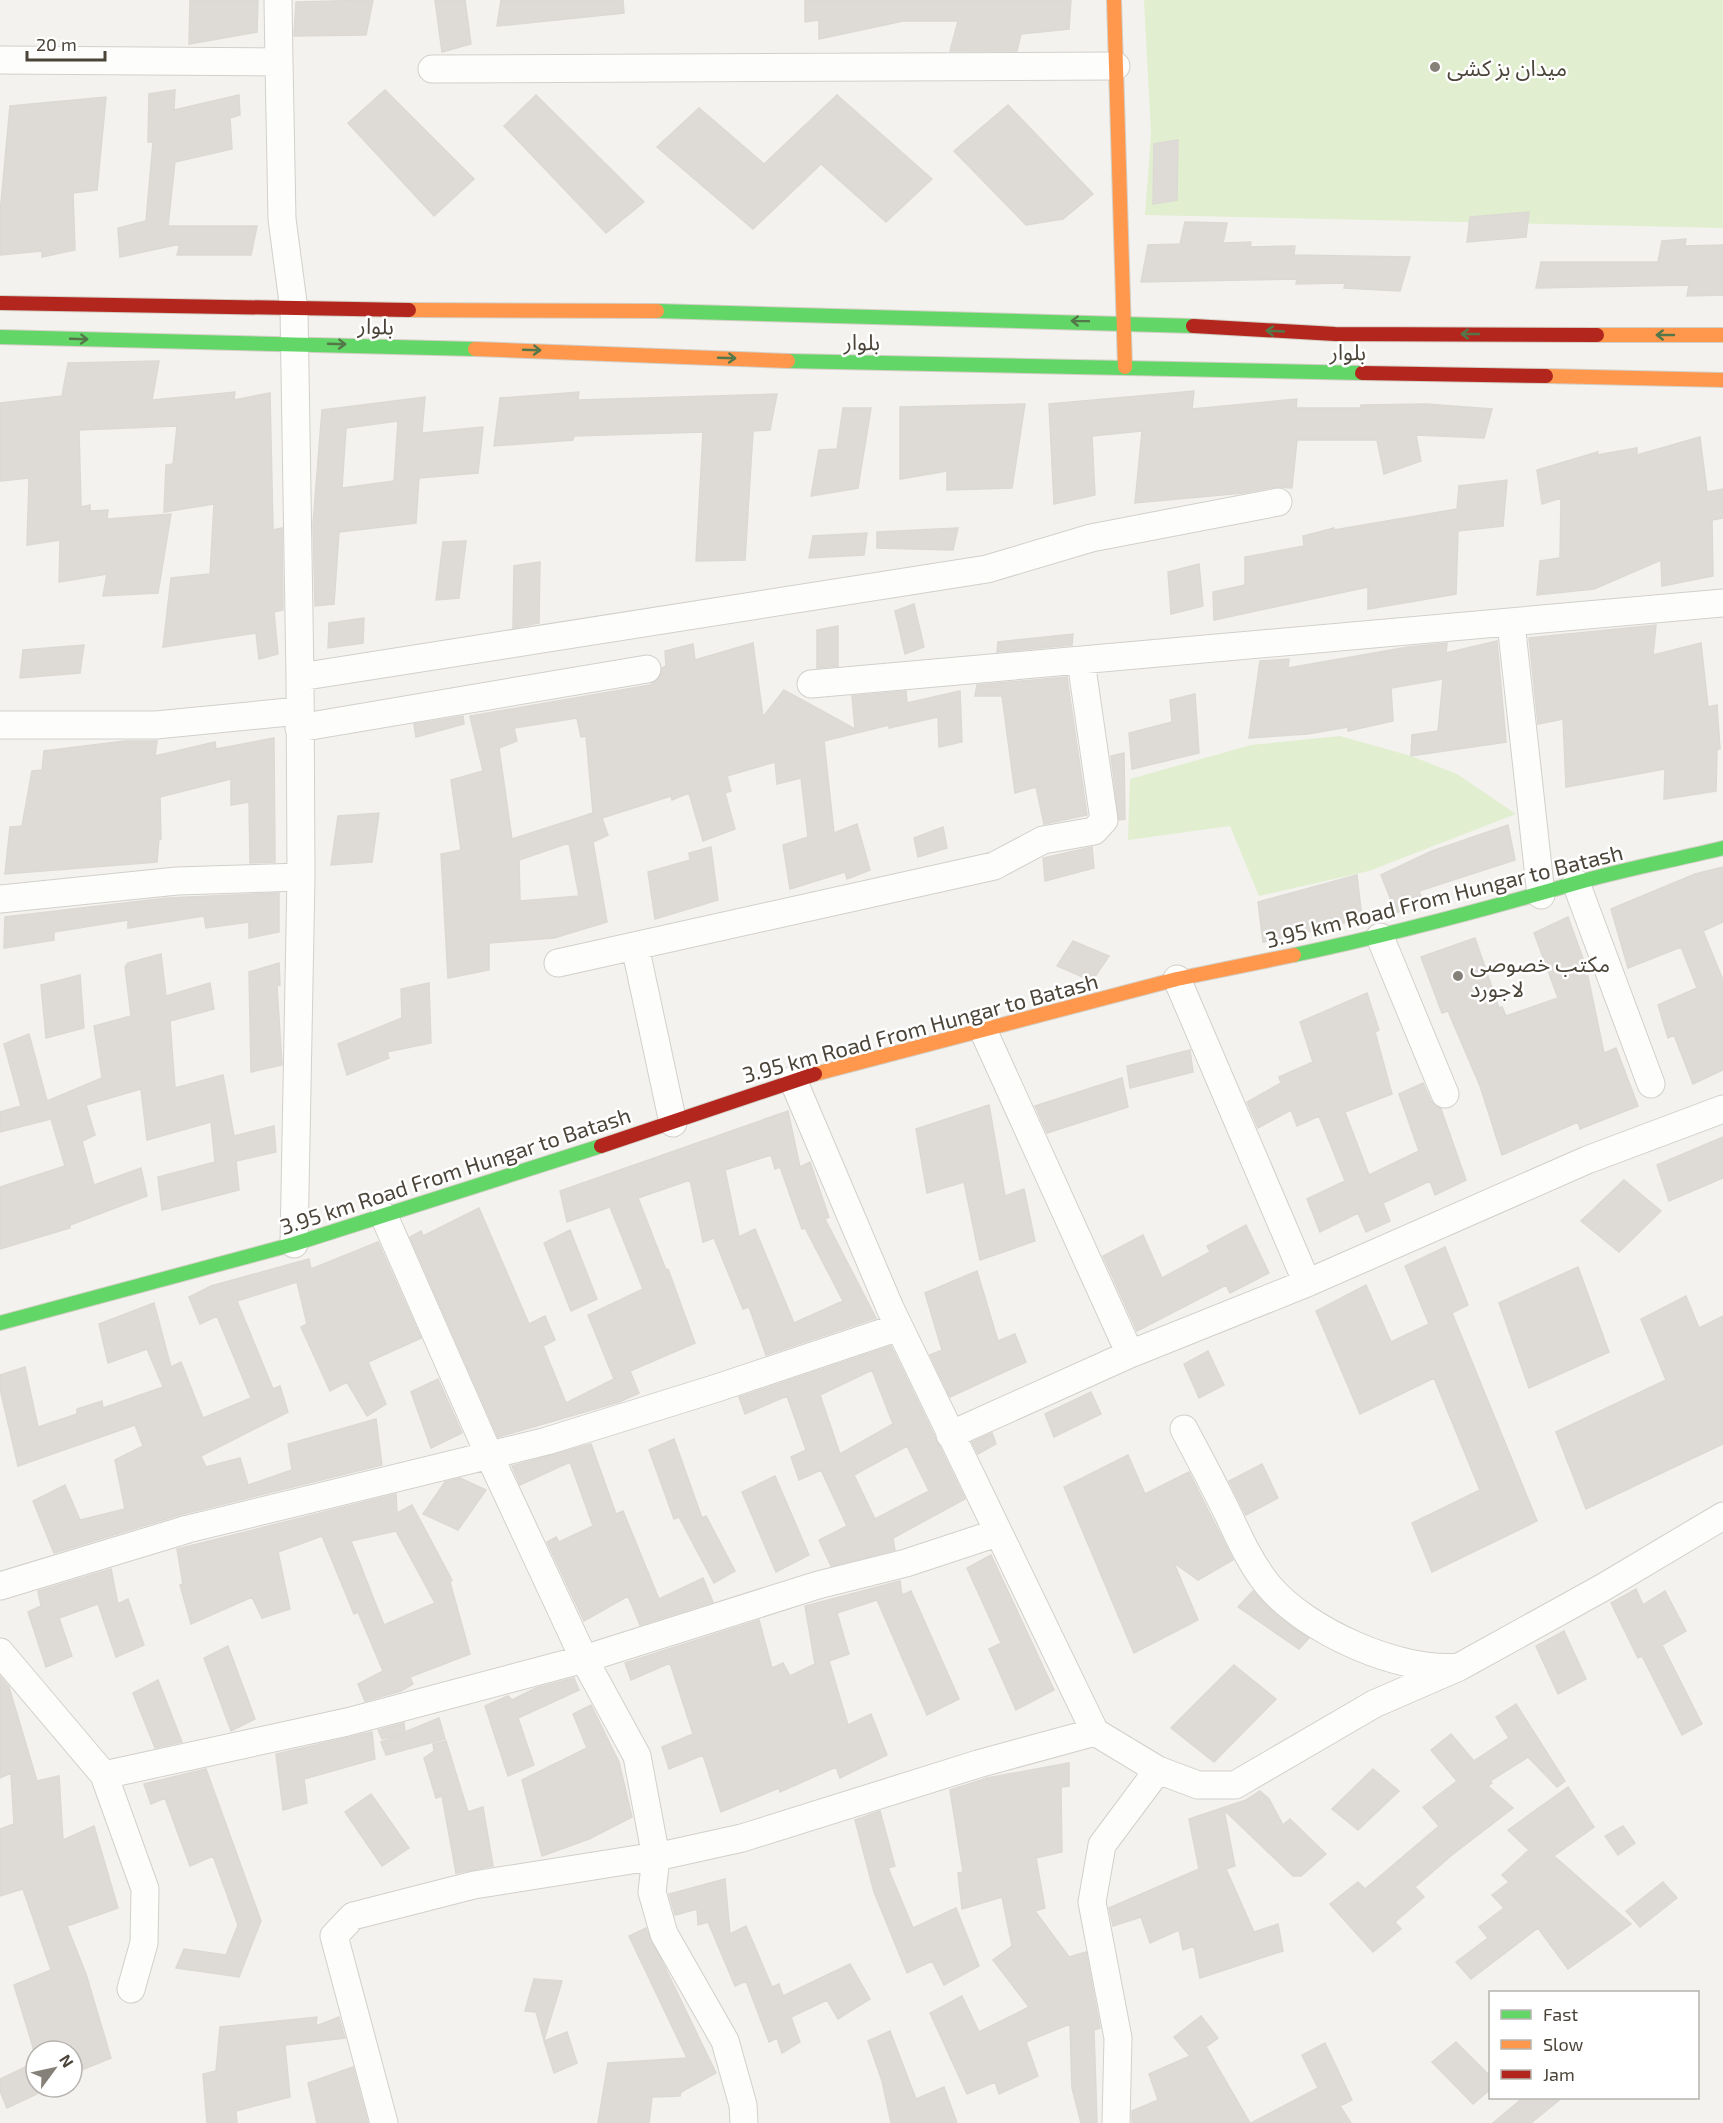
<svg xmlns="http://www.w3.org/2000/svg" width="1723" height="2123" font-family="'Exo 2','Noto Sans Arabic',sans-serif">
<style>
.green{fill:#e1eecf}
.building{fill:#dedbd6;stroke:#dcd9d4;stroke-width:1.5;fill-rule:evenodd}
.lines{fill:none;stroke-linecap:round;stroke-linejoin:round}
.street-casing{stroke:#d2d0cb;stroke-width:29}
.fast-casing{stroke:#d3cfc5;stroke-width:16}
.slow-casing{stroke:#d3cfc5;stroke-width:16}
.jam-casing{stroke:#d3cfc5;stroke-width:16}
.street{stroke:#fdfdfc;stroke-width:27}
.fast{stroke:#63d668;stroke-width:14}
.slow{stroke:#ff974d;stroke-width:14}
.jam{stroke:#b3261e;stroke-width:14}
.oneway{stroke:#537749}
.poi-dot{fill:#868178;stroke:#fff;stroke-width:2}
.labels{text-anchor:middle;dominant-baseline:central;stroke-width:5;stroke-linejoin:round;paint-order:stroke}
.poi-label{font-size:22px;fill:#4b4439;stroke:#fff;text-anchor:start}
.street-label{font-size:22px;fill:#4b4439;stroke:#fff}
</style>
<rect width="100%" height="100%" fill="#f4f2ee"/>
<path class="green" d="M1144,0h579v228l-578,-13 6,-81z
M1340,736l71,20 46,18 59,40 -147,57 -110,25 -29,-70 -102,14 2,-61 121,-34z"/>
<path class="building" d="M190,0h68l-1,32 -68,12z
M373,0l-7,35 -72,1 2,-34z
M435,0h30l6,44 -29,8z
M501,0h122l1,13 -127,13z
M805,0h266l-2,29 -48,5 -4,17h-67l8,-30h-55l-84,18v-19l-14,2z
M175,90l-1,20 65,-15 1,20 -10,3 2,31 -57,13 -7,64h89l-6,29h-74l3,-11 -60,13 -2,-29 28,-7 7,-79h-5l1,-48z
M385,90l89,89 -40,37 -86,-93z
M536,95l108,107 -38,31 -102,-107z
M837,95l95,84 -46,43 -65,-58 -68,65 -96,-82 42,-39 65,56z
M106,97l-9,93 -24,3 2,57 -33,7v-6l-42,4v-42l10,-107z
M1008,105l85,89 -30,25 -37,6 -72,-74z
M1178,140l-1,60 -24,4 1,-60z
M1529,212l-3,25 -59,5 3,-25z
M1185,222l42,1 -4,20 28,-1 -1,5 45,-1 -1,9 116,2 -10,34 -56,-3 1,-5 -49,1 1,-5 -156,3 7,-37 32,-1z
M1686,239l-1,7 38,-1v50l-36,1 2,-11 -153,3 5,-26h117l4,-21z
M159,361l-7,39 83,-8 -1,8 36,-7 3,137 9,-2 1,82 -9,2 4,42 -19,5 -3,-26 -93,14 8,-69 39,-4 4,-70 -50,8 2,-47 7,-1 4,-38 -98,4 2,77 9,-2v6l18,-1 -1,9 64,-5 -13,79 -55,3 4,-22 -48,8 1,-42 -33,5 2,-67 -29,3v-78l62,-7 6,-33z
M1194,391l-2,18 105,-10 -1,9h65v-3l65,-1 66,5 -8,29 -68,-3 5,26 -37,13 -7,-34h-80l-5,48 -17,-1 -32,6 -108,10 7,-72 -50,5 3,59 -41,9 -5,-100z
M579,392l-1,8 199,-6 -7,36 -17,1 -8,129 -49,1 7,-129 -129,4 -1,4 -79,6 6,-48z
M425,397l-3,36 61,-6 -5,46 -59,5 -3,45 -77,9 -5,72 -19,2 -2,-82 9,-114zM398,421l-4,60 -52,7 4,-60z
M1025,404l-13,84 -65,2v-19l-47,8v-72z
M843,408h28l-13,80 -47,8 8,-46 18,-1z
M1700,437l7,55 16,-3v29l-11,2 1,56 -51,10 -1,-26 -67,29 -57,6 3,-34 20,-3 1,-60 -19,6 -5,-34 61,-18 -1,3 40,-7v7z
M1507,480l-4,46 -45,5 -2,63 -88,15v-22l-154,33 -1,-28 32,-7v-28l59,-11 -1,-10 31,-8v2l123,-21 2,-23z
M958,528l-5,22 -76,-2v-16z
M867,533l-3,22 -55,3 4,-22z
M466,541l-7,57 -23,2 7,-58z
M540,562l-1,61 -26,5 1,-62z
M1199,564l4,42 -32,8 -3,-42z
M914,604l10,43 -19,7 -10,-43z
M364,618l-1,25 -35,5 1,-25z
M1656,625l-3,30 48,-12 7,64 9,-2 3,44h-3l-1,42 -52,8 1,-30 -99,18 -3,-68 -25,5 -9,-86z
M838,626v40l-21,2v-38z
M1073,634l-1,11 -75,7 1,-10z
M1497,641l9,101 -95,14 1,-21 26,-4 5,-52 -52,9 2,33 -45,10v-4l-40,7 -59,4 11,-77 29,-2 -1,9 120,-21 39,-4 -1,10z
M753,643l10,74 21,-27 71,39 -3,-33 54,-5 1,12 53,-12 2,51 -23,5 -1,-30 -49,11v-3l-65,16 10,92 23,-9 13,46 -23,9 -2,-7 -55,17 -7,-44 25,-8 -7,-59 -24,6 -2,-22 -48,14 4,15 -6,2 10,36 -32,12 -14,-48 -17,7 -1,-4 -69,22 6,17 -15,7 14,80 -53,16 -65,5v27l-41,8 -7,-124 20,-4 -10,-70 32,-9 -13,-55 180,-31 7,-4 5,-13 4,-2 -1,-15 28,-7 2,16zM577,718l4,19 5,-1 7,77 -81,26 -13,-91 18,-7 -3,-13zM569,843l10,53 -59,5 -1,-41z
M84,645l-4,28 -60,5 3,-28z
M1067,677l20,138 -43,9 -8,-37 -21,6 -13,-97h-27l2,-11z
M1195,694l4,59 -67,16 -3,-36 43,-11 -2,-22z
M463,716l1,8 -48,13 -2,-13z
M274,738l1,124 -25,1 -1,-61 -18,3v-26l-71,18 1,42h-2l-2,23 -152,12 5,-47 12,-1 10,-55 10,-1 2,-19 81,-10h32l-2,15 60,-14 1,7z
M1124,753l1,66 -6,1 -8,-64z
M379,813l-7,49 -41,3 7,-49z
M1508,825l7,35 -96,31 4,11 -27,11 -15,-38 51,-24z
M943,827l4,21 -29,9 -4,-19z
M711,847l7,53 -63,19 -7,-47 42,-12 -1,-7z
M1092,847l2,21 -49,13 -2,-23z
M1723,867v55l-20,9 20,49v90l-30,14 -19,-49 -6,3 -10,-33 39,-17 -16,-41 -53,21 -17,-59 84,-35z
M1357,875l5,44 -99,23 -5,-40z
M279,893v39l-30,6v-16l-43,6 -2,-12 -76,12v-8l-74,12v8l-50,8 1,-31 162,-19z
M1568,917l18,50 18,86 12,-5 22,58 -58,23 -2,-7 -76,33 -22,-69 -32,-75 -6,2 -21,-56 54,-19 24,70 3,-1 4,9 52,-18 -24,-65z
M1073,941l36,15 -17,25 -35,-15z
M161,954l5,42 44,-13 4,26 -44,12 5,67 48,-13 11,61 40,-10 2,26 -40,9 3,29 -77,20 -4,-33 57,-15 -4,-40 -64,18 -6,-51 -55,16 9,30 -13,6 12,44 47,-17 6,28 -77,29v3l-70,21v-62l65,-21 -14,-47 -51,13v-20l21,-6 -17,-62 25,-10 18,67 55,-23 -8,-52 37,-10 -6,-49 3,-4z
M279,963l1,22 -3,1 5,79 -31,7 -2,-100z
M80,975l4,53 -38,10 -5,-53z
M429,983l2,60 -44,9 2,6 -42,17 -9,-31 64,-26 -1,-29z
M1367,993l12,37 -4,2 17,62 -47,18 24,63 50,-24 -20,-57 24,-11 8,18 10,8 25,71 -31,15 -5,-14 -47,22 7,18 -24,11 -8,-19 -38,19 -13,-33 38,-18 -26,-65 -22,10 -6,-16 -33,18 -11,-26 34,-19 -2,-6 34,-15 -13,-40z
M1190,1050l3,22 -63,16 -3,-22z
M1122,1078l6,29 -81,26 -12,-27z
M989,1105l16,91 19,-7 11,52 -55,19 -16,-78 -37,11 -11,-64z
M788,1111l12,56 10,-5 19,55 -4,2 51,99 -110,37 -17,-48 -6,2 -29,-71 -11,4 -13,-62 -52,18 28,72 2,-1 27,74 -65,28 9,22 -20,9 -121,35 -88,-200 11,-6 2,5 56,-28 50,116 16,-8 10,24 -12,6 23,57 54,-27 -6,3 -26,-64 55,-26 -33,-82 -43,15 -7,-31zM771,1155l4,14 5,-2 22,62 3,-1 38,73 -49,22 -39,-94 -16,8 -14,-67z
M1723,1137v41l-54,23 -12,-36z
M1624,1180l37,31 -42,41 -38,-31z
M1246,1225l23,48 -39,20 -4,-8 -89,46 -34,-75 40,-21 19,43 48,-26 -3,-6z
M570,1230l27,69 -26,12 -27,-68z
M378,1242l43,96 -53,24 18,42 -19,12 -20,-34 -17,9 -29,-64 6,-3 -10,-42 -60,19 36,88 7,-3 8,26 -87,44 5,11 34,-9 8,27 44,-15 -4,-26 88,-25 6,46 -199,49 -129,39 -21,-52 32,-16 15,35 45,-11 -10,-49 28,-14 -8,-21 -117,41 -18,-77v-14l25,-8 13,60 39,-13v-5l25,-8 1,7 60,-21 -16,-38 -39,14 -9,-39 55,-21 17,64 10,-5 22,56 48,-20 -34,-82 -17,8 -11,-27 22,-11 98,-27 2,10z
M1445,1247l23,58 -16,8 85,208 -105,51 -20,-49 68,-33 -46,-112 -74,36 -44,-103 50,-26 25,57 38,-18 -24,-58z
M1578,1267l31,85 -80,36 -30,-85z
M977,1271l21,70 17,-7 11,28 -76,35 -20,-42 12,-5 -17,-57z
M1686,1296l13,32 24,-12v128l-137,65 -30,-77 110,-52 -25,-61z
M891,1346l74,153 -72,39 2,12 -64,16 -12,-26 28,-14 -26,-56 -22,10 -8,-23 15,-7 -19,-54 -42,18 -6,-17zM872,1370l21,54 -53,30 -20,-59zM907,1446l22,45 -54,28 -21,-44z
M1208,1351l16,34 -25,13 -15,-34z
M438,1379l24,54 -31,15 -20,-56z
M1091,1392l10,22 -47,23 -9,-23z
M992,1433l4,11 -18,10 -6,-12z
M674,1439l28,79 4,-2 29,55 -21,12 -35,-66 -5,2 -25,-69z
M591,1444l25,70 7,-3 36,88 44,-21 10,24 -73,23 -12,-29 -44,25 -37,-79 9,-5 3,5 34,-16 -23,-64 -50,23 -8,-19z
M1128,1455l17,39 44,-22 44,88 -35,20 -24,-17 24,57 -64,33 -70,-166z
M1262,1464l16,34 -32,17 -17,-34z
M775,1476l34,79 -33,17 -34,-80z
M460,1478l26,12 -28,40 -35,-16 22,-32z
M396,1494l1,19 15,-8 40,75 -2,2 20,72 -60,23 3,7 -12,7 -36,10 -7,-17 25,-13 -25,-59 -4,2 -32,-78 -44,16 12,57 -28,9 -10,-21 -61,27 -11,-39 3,-1 -6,-35zM396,1531l39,72 -51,22 -33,-84z
M991,1555l63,135 -38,20 -27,-61 12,-6 -34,-75z
M111,1569l7,35 10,-5 16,46 -28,12 -18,-53 -39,14 13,38 -26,11 -18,-55 13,-6 -3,-15z
M900,1581l2,14 9,-4 48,108 -32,16 -50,-115 -40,13 12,41 -20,7 19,64 23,-11 16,41 -47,23 -4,-11 -56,25 -1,-4 -58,24 -18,-57 -34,14 -7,-22 31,-13 -23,-71 -39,17 -6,-17 134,-43 13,48 11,-5 7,13 25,-12 -10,-58z
M1636,1589l7,16 22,-14 21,40 -24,14 40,79 -20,11 -40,-79 -4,2 -27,-55z
M1253,1591l22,23 34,24 -10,11 -61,-42z
M1564,1631l22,48 -28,15 -22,-48z
M228,1646l27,73 -24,12 -27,-73z
M1234,1665l42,34 -62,63 -43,-34z
M0,1676l9,11 28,94 22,-5 4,64 31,-14 24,82 -51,18 19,48 25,84 -39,16v-23h-36v6l-22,-72 37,-15 -28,-81 -23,7v-67l14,-5 -3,-51 -11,5z
M574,1678l5,12 -61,28 16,47 -26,11 -23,-70 23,-10 4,4 24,-12z
M158,1680l24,62 -27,6 -22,-55z
M1516,1704l49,77 -8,6 -29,-30 -38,24 2,2 -4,3 25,22 -61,47 -37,32 9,10 -29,25 6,7 -28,23 -43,-48 28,-22 7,7 74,-63 -16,-19 34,-26 -26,-31 20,-16 23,27 35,-23 -13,-21z
M591,1705l28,57 13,55 -43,22 -47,17 -20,-76 65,-32 -14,-34z
M439,1718l6,21 -59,16 -5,-13 24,-9 -23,6 -4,-9 26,-7 1,9z
M372,1732l3,27 -71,20 3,24 -24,7 -7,-56z
M446,1741l22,71 15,-5 10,59 -37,7 -14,-77 -6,2 -12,-40 10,-7 -1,-7z
M1069,1763v23l-8,1 1,65 -26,6 9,50 -10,3 34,46 17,-5 14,76 -6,2 3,93h-16l-9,-35 -2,-64 -44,18 12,34 -39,18 -4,-12 -28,12 -37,-81 32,-17 17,36 50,-25 -36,-47 19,-14 -10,-49 -40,12 -4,-36 5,-1 -13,-82 37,-12z
M206,1769l55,152 -22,56 -63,-9 8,-19 42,6 12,-30 -25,-69 -23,10 -25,-68 -14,6 -7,-20z
M1373,1769l26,22 -41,39 -26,-21z
M1568,1787l26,40 -40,29 77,68 -63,45 -30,-41 -67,51 -15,-17 32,-24 -9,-11 25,-19 -12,-13 17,-13 -7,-7 27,-25 -21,-20z
M1260,1791l9,8 14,26 7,-6 36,35 -25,22h-8l-69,-66 11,56 -9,3 28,63 24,-8 5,27 -83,27 -6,-32 -11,4 -4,-20 -29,13 -9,-26 -28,9 -4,-18 90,-39 -10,-50 57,-19z
M371,1794l38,54 -27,18 -37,-54z
M880,1811l15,55 -7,2 25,60 43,-20 23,58 -35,19 -12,-24 -25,12 -33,-81 -19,-72z
M1623,1826l12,17 -17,12 -13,-19z
M725,1879l5,55 16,-8 26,61 7,-3 4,12 67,-32 20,35 -32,20 -11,-19 -36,17 9,25 -18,11 -5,-15 -8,4 -23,-61 -11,5 -27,-64 -10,3 -1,-16 -22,6 -6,-21z
M1663,1882l14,16 -37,29 -14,-16z
M646,1928l70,145 -35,19 -1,4 -28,1 -3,26h-51l10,-60 79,-5 -58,-122z
M534,1979l28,2 -18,59 -8,-28 -11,-1z
M1201,2016l17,22 -12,9 44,76h-118v-12l26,-11 -9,-26 41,-18 -16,-19z
M317,2017l-1,9 23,-9 6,21 -60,7 5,52 -54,14 1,12h-30l-4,-49 13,-3 4,-44z
M890,2031l26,68 28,-12 13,36h-66l-9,-42 -14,-40z
M567,2032l10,31 -23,10 -10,-32z
M1456,2042l35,35v12l-18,15 -41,-42z
M1325,2043l27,57 -12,6 11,17h-100l67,-35 -16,-33z
M36,2062v25h6l-7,3 2,4 -30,14 -7,-17v-12z
M353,2067l15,56h-51l-9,-40z
M1524,2097h39l-32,26h-38z"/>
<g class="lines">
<defs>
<path id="street" d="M278,0l1,62
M0,60l279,2 3,157 12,91 6,367 1,200 -7,367
M432,69l684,-3
M1511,623l30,272
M300,677l687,-108 104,-31 187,-36
M811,684l912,-81
M0,725h156l143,-14
M299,728l348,-59
M1576,883l75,201
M0,899l177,-18 124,-4
M1380,937l65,157
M635,946l38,177
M558,963l436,-97 49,-26 51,-9 10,-11 -23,-159
M1177,979l130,304
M983,1030l147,324
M793,1080l97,228 205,424
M384,1216l106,241 94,202 53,97 19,101 -4,35 12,42 61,107 18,64 1,18
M1184,1429c15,28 30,56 44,85 11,24 23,50 40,71 38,46 132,88 191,82l143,-79 121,-72
M950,1435l180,-81 177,-71 280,-123 136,-51
M0,1586l188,-57 359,-88 170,-53 182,-61
M0,1652l104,123 243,-53 237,-63 234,-74 88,-22 91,-30
M104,1775l41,114 -1,54 -13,46
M656,1857l86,-19 236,-74 117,-32 63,38 40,15h37l139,-81 85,-37
M384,2123l-50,-187 19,-20 121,-31 170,-27
M1116,2123l2,-85 -26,-136 10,-57 56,-75"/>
<path id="fast" d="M657,311l536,15
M0,337l475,12
M788,361l574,12
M1294,955c95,-20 189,-45 282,-72 49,-14 98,-23 147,-35
M0,1323l294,-79 307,-98"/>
<path id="slow" d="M1114,0l11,367
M409,310l248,1
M1597,335h126
M475,349l313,12
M1546,376l177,4
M815,1074l362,-95 117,-24"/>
<path id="jam" d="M0,303l409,7
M1193,326l142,8 262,1
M1362,373l184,3
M601,1146l214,-72"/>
</defs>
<use href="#street" class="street-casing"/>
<use href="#fast" class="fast-casing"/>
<use href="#slow" class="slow-casing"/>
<use href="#jam" class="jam-casing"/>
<use href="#street" class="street"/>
<use href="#fast" class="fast"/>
<use href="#slow" class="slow"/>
<use href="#jam" class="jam"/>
</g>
<defs><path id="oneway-shaft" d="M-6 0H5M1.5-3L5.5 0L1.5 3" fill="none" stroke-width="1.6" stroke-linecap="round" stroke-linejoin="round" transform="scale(1.5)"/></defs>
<g class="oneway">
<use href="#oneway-shaft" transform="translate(1080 321) rotate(-179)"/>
<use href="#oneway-shaft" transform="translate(1275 331) rotate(-177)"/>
<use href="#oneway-shaft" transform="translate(1470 334) rotate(-180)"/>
<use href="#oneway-shaft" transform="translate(1665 335) rotate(-180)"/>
<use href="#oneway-shaft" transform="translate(79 339) rotate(2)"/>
<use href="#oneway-shaft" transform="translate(337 344) rotate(2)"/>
<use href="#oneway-shaft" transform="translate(532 350) rotate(2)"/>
<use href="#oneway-shaft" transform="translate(727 358) rotate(2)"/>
</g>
<g class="poi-dot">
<circle cx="1435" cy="67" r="6"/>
<circle cx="1458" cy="976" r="6"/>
</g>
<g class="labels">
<g class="poi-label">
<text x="1447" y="67">میدان بز کشی</text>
<text x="1470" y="963">مکتب خصوصی<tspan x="1470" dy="25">لاجورد</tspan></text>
</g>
<g class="street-label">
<text transform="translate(376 325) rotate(2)">بلوار</text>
<text transform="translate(862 341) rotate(1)">بلوار</text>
<text transform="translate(1348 351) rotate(1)">بلوار</text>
<text transform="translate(1444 895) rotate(-14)">3.95 km Road From Hungar to Batash</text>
<text transform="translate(920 1027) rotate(-15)">3.95 km Road From Hungar to Batash</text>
<text transform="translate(455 1170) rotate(-18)">3.95 km Road From Hungar to Batash</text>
</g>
</g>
<rect x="1489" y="1991" width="210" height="108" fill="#ffffff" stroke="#b7b4b0" stroke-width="1.5"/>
<rect x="1501" y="2010" width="30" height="9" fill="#63d668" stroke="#b7b4b0" stroke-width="1.5"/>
<text x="1543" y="2021" font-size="18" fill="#4b4439">Fast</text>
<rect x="1501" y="2040" width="30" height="9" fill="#ff974d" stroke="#b7b4b0" stroke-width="1.5"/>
<text x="1543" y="2051" font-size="18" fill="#4b4439">Slow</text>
<rect x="1501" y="2070" width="30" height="9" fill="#b3261e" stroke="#b7b4b0" stroke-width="1.5"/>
<text x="1543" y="2081" font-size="18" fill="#4b4439">Jam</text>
<g transform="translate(54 2069) rotate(57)"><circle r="28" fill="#ffffff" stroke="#b7b4b0" stroke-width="1.5"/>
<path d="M0-4.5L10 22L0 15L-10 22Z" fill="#868178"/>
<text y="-9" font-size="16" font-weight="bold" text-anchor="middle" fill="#4b4439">N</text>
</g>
<path d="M27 51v9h78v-9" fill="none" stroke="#4b4439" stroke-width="3"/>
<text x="36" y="51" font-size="18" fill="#4b4439" stroke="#ffffff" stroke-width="4.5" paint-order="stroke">20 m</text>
</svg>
